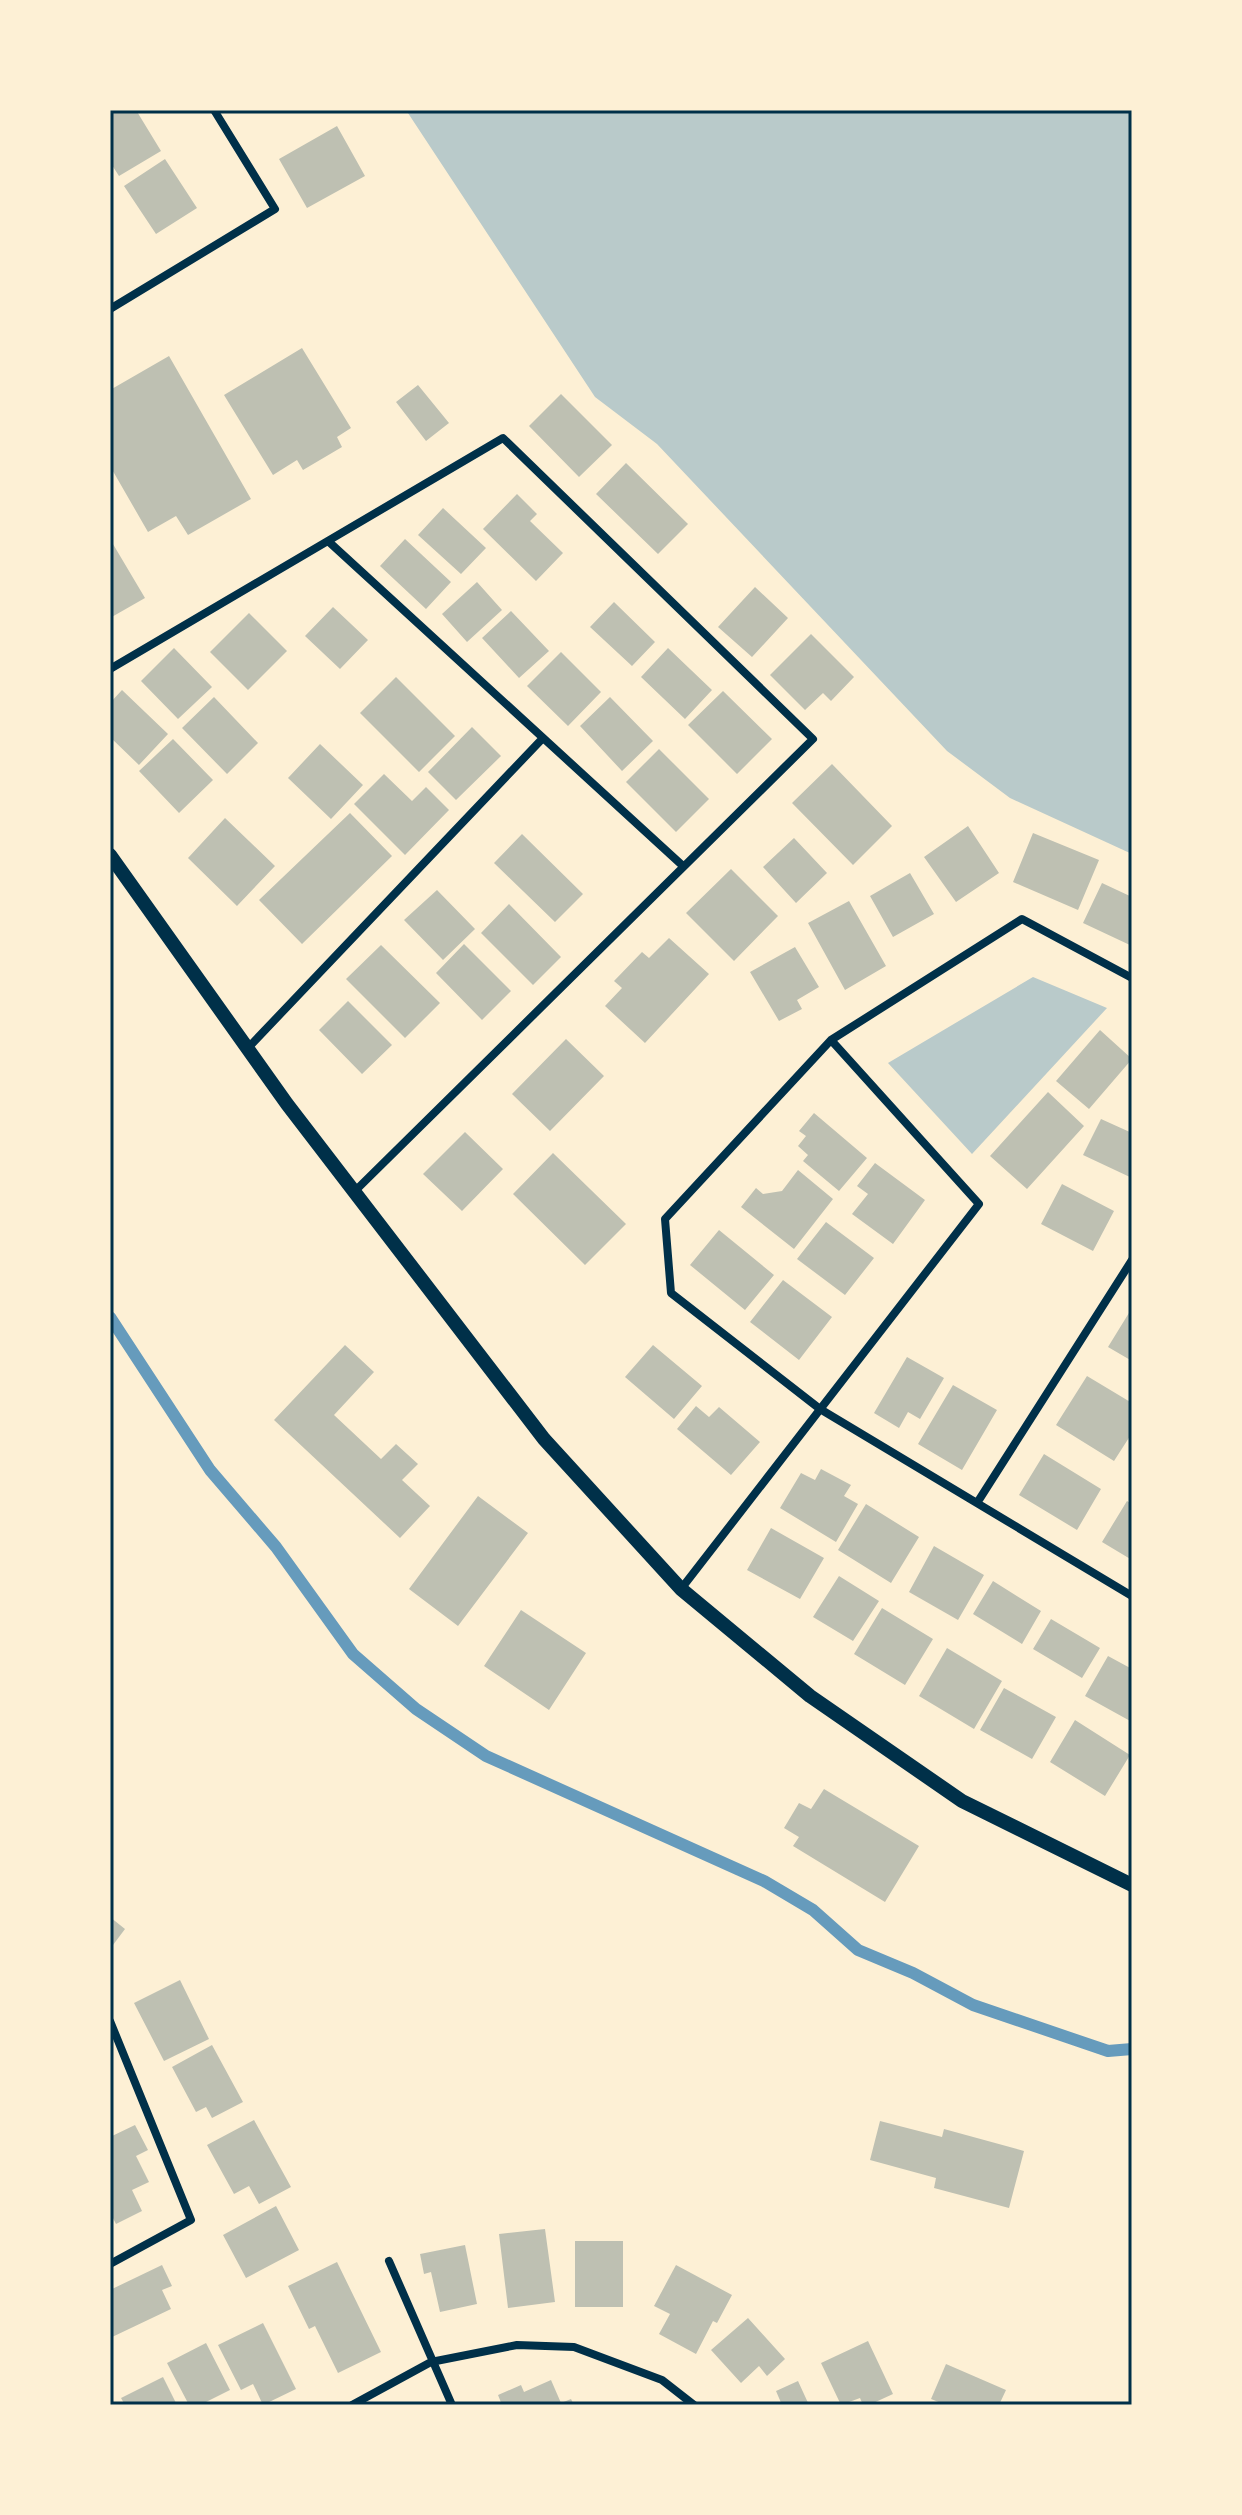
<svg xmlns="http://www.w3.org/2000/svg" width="1242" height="2515" font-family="Arial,sans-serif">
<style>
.green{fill:#b9caca}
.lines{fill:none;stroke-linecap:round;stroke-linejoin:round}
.stream{stroke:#669bbc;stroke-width:12}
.building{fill:#bec0b2}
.minor{stroke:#003049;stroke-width:8}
.tertiary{stroke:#003049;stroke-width:14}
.neatline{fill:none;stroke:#003049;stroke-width:3}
</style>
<rect width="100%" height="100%" fill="#fdf0d5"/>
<path class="green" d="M406,110h726v744l-122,-56 -63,-47 -290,-307 -62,-47z
M1033,977l74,31 -135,146 -84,-91z"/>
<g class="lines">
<path class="stream" d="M110,1317l100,153 66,77 77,107 63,55 70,47 278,125 49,29 45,40 55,23 60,32 135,46 24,-2"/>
</g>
<path class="building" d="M119,110h17l25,41 -42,25 -9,-14v-47z
M337,126l28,50 -58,32 -28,-49z
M165,159l32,49 -41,26 -32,-48z
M302,348l49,80 -14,9 5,10 -39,23 -6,-10 -24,15 -49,-80z
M169,356l82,143 -63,36 -12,-19 -28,16 -38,-66v-76z
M418,385l31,38 -23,18 -30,-39z
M561,394l51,51 -33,32 -50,-51z
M626,463l62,61 -30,30 -62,-60z
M517,494l20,20 -7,7 33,32 -27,28 -53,-52z
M443,508l43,40 -25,26 -43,-39z
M110,539l35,59 -35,20z
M405,539l46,43 -25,27 -46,-43z
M477,582l25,28 -35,32 -25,-28z
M755,587l33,31 -36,39 -34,-30z
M614,602l41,40 -23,24 -42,-39z
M333,607l35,33 -28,29 -35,-33z
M511,611l38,40 -30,27 -37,-40z
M249,613l38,38 -39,39 -38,-38z
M811,634l43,43 -23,24 -8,-8 -18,17 -35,-35z
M174,648l38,39 -34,32 -37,-38z
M668,648l44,42 -27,29 -44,-42z
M561,652l40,40 -33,34 -41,-40z
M396,677l59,59 -36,36 -59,-59z
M122,690l46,44 -29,31 -29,-28v-34z
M723,691l49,48 -35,35 -49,-49z
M214,697l44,46 -31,31 -45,-46z
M610,697l43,44 -31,30 -42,-45z
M472,727l29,29 -45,44 -28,-28z
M173,739l40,41 -34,33 -40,-42z
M320,744l43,41 -32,34 -43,-41z
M659,749l50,50 -33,33 -50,-50z
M832,764l60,62 -39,39 -61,-62z
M384,774l28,27 14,-14 23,23 -44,45 -51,-51z
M350,813l42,43 -90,88 -43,-44z
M225,818l50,48 -38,40 -49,-48z
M968,826l31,47 -43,29 -32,-45z
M1033,833l66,27 -21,50 -65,-28z
M522,834l61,60 -28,28 -61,-59z
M794,838l33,35 -31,30 -33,-36z
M731,869l47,47 -44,45 -48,-48z
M910,873l24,41 -41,23 -23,-41z
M1102,883l30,14v49l-49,-23z
M437,890l38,39 -32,31 -39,-40z
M849,901l37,65 -41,24 -37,-67z
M509,904l52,53 -28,28 -52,-52z
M669,938l40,36 -64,69 -40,-37 17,-18 -8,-7 28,-29 7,6z
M464,944l47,47 -29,29 -46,-47z
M381,945l59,58 -35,35 -59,-59z
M795,947l24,40 -22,13 5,9 -23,12 -29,-49z
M348,1001l44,44 -30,29 -43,-44z
M1100,1030l32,29 -43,50 -33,-28z
M566,1039l38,37 -54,55 -38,-37z
M1048,1092l36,34 -57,63 -37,-33z
M814,1113l53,45 -28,33 -36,-30 5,-6 -10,-9 8,-10 -7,-5z
M1101,1119l31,14v45l-49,-23z
M465,1132l38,37 -41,42 -39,-37z
M553,1153l73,71 -41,41 -72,-71z
M875,1163l50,37 -32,44 -41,-30 16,-20 -11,-8z
M798,1170l35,29 -39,50 -53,-42 15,-19 7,6 19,-3z
M1062,1184l52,27 -21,40 -52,-27z
M826,1222l48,36 -29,37 -48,-36z
M719,1230l55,45 -29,35 -55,-45z
M783,1280l49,37 -33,43 -49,-38z
M1132,1308v53l-24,-14z
M345,1345l29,27 -40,43 47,44 15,-15 22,20 -16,16 28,26 -30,32 -126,-118z
M653,1345l49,41 -28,33 -49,-42z
M907,1357l37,21 -24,41 -12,-7 -9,16 -25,-15z
M1087,1376l45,27v30l-18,28 -58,-36z
M953,1385l44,25 -35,60 -44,-26z
M696,1406l13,11 10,-10 41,35 -29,33 -54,-46z
M1044,1454l57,35 -24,41 -58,-35z
M821,1469l30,16 -7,11 14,8 -22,38 -56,-34 21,-35 14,7z
M478,1496l50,37 -70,93 -49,-37z
M1127,1501l5,3v56l-30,-18z
M866,1504l53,33 -28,46 -53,-33z
M771,1528l53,30 -24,41 -53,-29z
M934,1546l50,29 -26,45 -49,-28z
M839,1576l40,25 -26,40 -40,-24z
M993,1581l48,30 -19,33 -49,-30z
M882,1608l51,31 -28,46 -51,-31z
M521,1610l65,43 -37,57 -65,-44z
M1051,1619l49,29 -18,30 -49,-29z
M947,1648l55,33 -28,48 -55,-33z
M1108,1656l24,13v53l-47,-26z
M1004,1688l52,29 -24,42 -52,-29z
M1075,1720l55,35 -25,41 -55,-34z
M824,1789l95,57 -34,56 -92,-56 6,-9 -15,-9 15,-25 12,6z
M110,1917l15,12 -15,20z
M180,1980l29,59 -45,22 -30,-58z
M212,2045l31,57 -31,16 -6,-11 -10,5 -24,-45z
M254,2120l37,67 -32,17 -10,-18 -15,8 -27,-49z
M880,2121l62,16 2,-8 80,22 -15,57 -75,-20 2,-10 -66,-18z
M135,2125l13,25 -12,6 13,26 -17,8 10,21 -26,13 -6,-12v-75z
M276,2206l23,44 -53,28 -23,-43z
M545,2229l10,73 -47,6 -9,-74z
M575,2241h48v66h-48z
M465,2245l12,59 -37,8 -9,-40 -7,2 -4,-20z
M337,2262l44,90 -43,21 -23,-47 -6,3 -21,-43z
M162,2265l10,21 -10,4 9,19 -61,29v-48z
M676,2265l56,30 -15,28 -4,-2 -17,33 -37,-20 11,-20 -16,-8z
M748,2318l37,41 -18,17 -8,-10 -18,17 -30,-33z
M263,2323l33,66 -33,16 -10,-21 -12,6 -23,-45z
M868,2341l25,53 -24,11h-6l-3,-7 -19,7 -20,-42z
M206,2343l24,47 -30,15h-11l-22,-42z
M946,2364l60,26 -7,15h-53l-15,-6z
M163,2377l14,28h-52l-4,-7z
M551,2380l10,23 10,-4 3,6h-72l-4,-10 23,-10 3,7z
M798,2381l11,24h-27l-6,-14z"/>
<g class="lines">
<path class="minor" d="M110,309l165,-100 -61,-99
M328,541l355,325
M110,669l393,-231 310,301 -459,453
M1132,978l-110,-59 -191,121 -166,179 6,74 149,116 312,187
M247,1049l296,-311
M977,1503l155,-243
M681,1589l298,-385 -148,-164
M110,2021l81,199 -81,44
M389,2261l63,144
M352,2405l79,-43 86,-17 57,2 88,33 32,25"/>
<path class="tertiary" d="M110,855l177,249 257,335 137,150 129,107 152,105 170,84"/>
</g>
<rect width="1242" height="2515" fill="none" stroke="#fdf0d5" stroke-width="224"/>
<rect x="112" y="112" width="1018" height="2291" class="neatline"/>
</svg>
